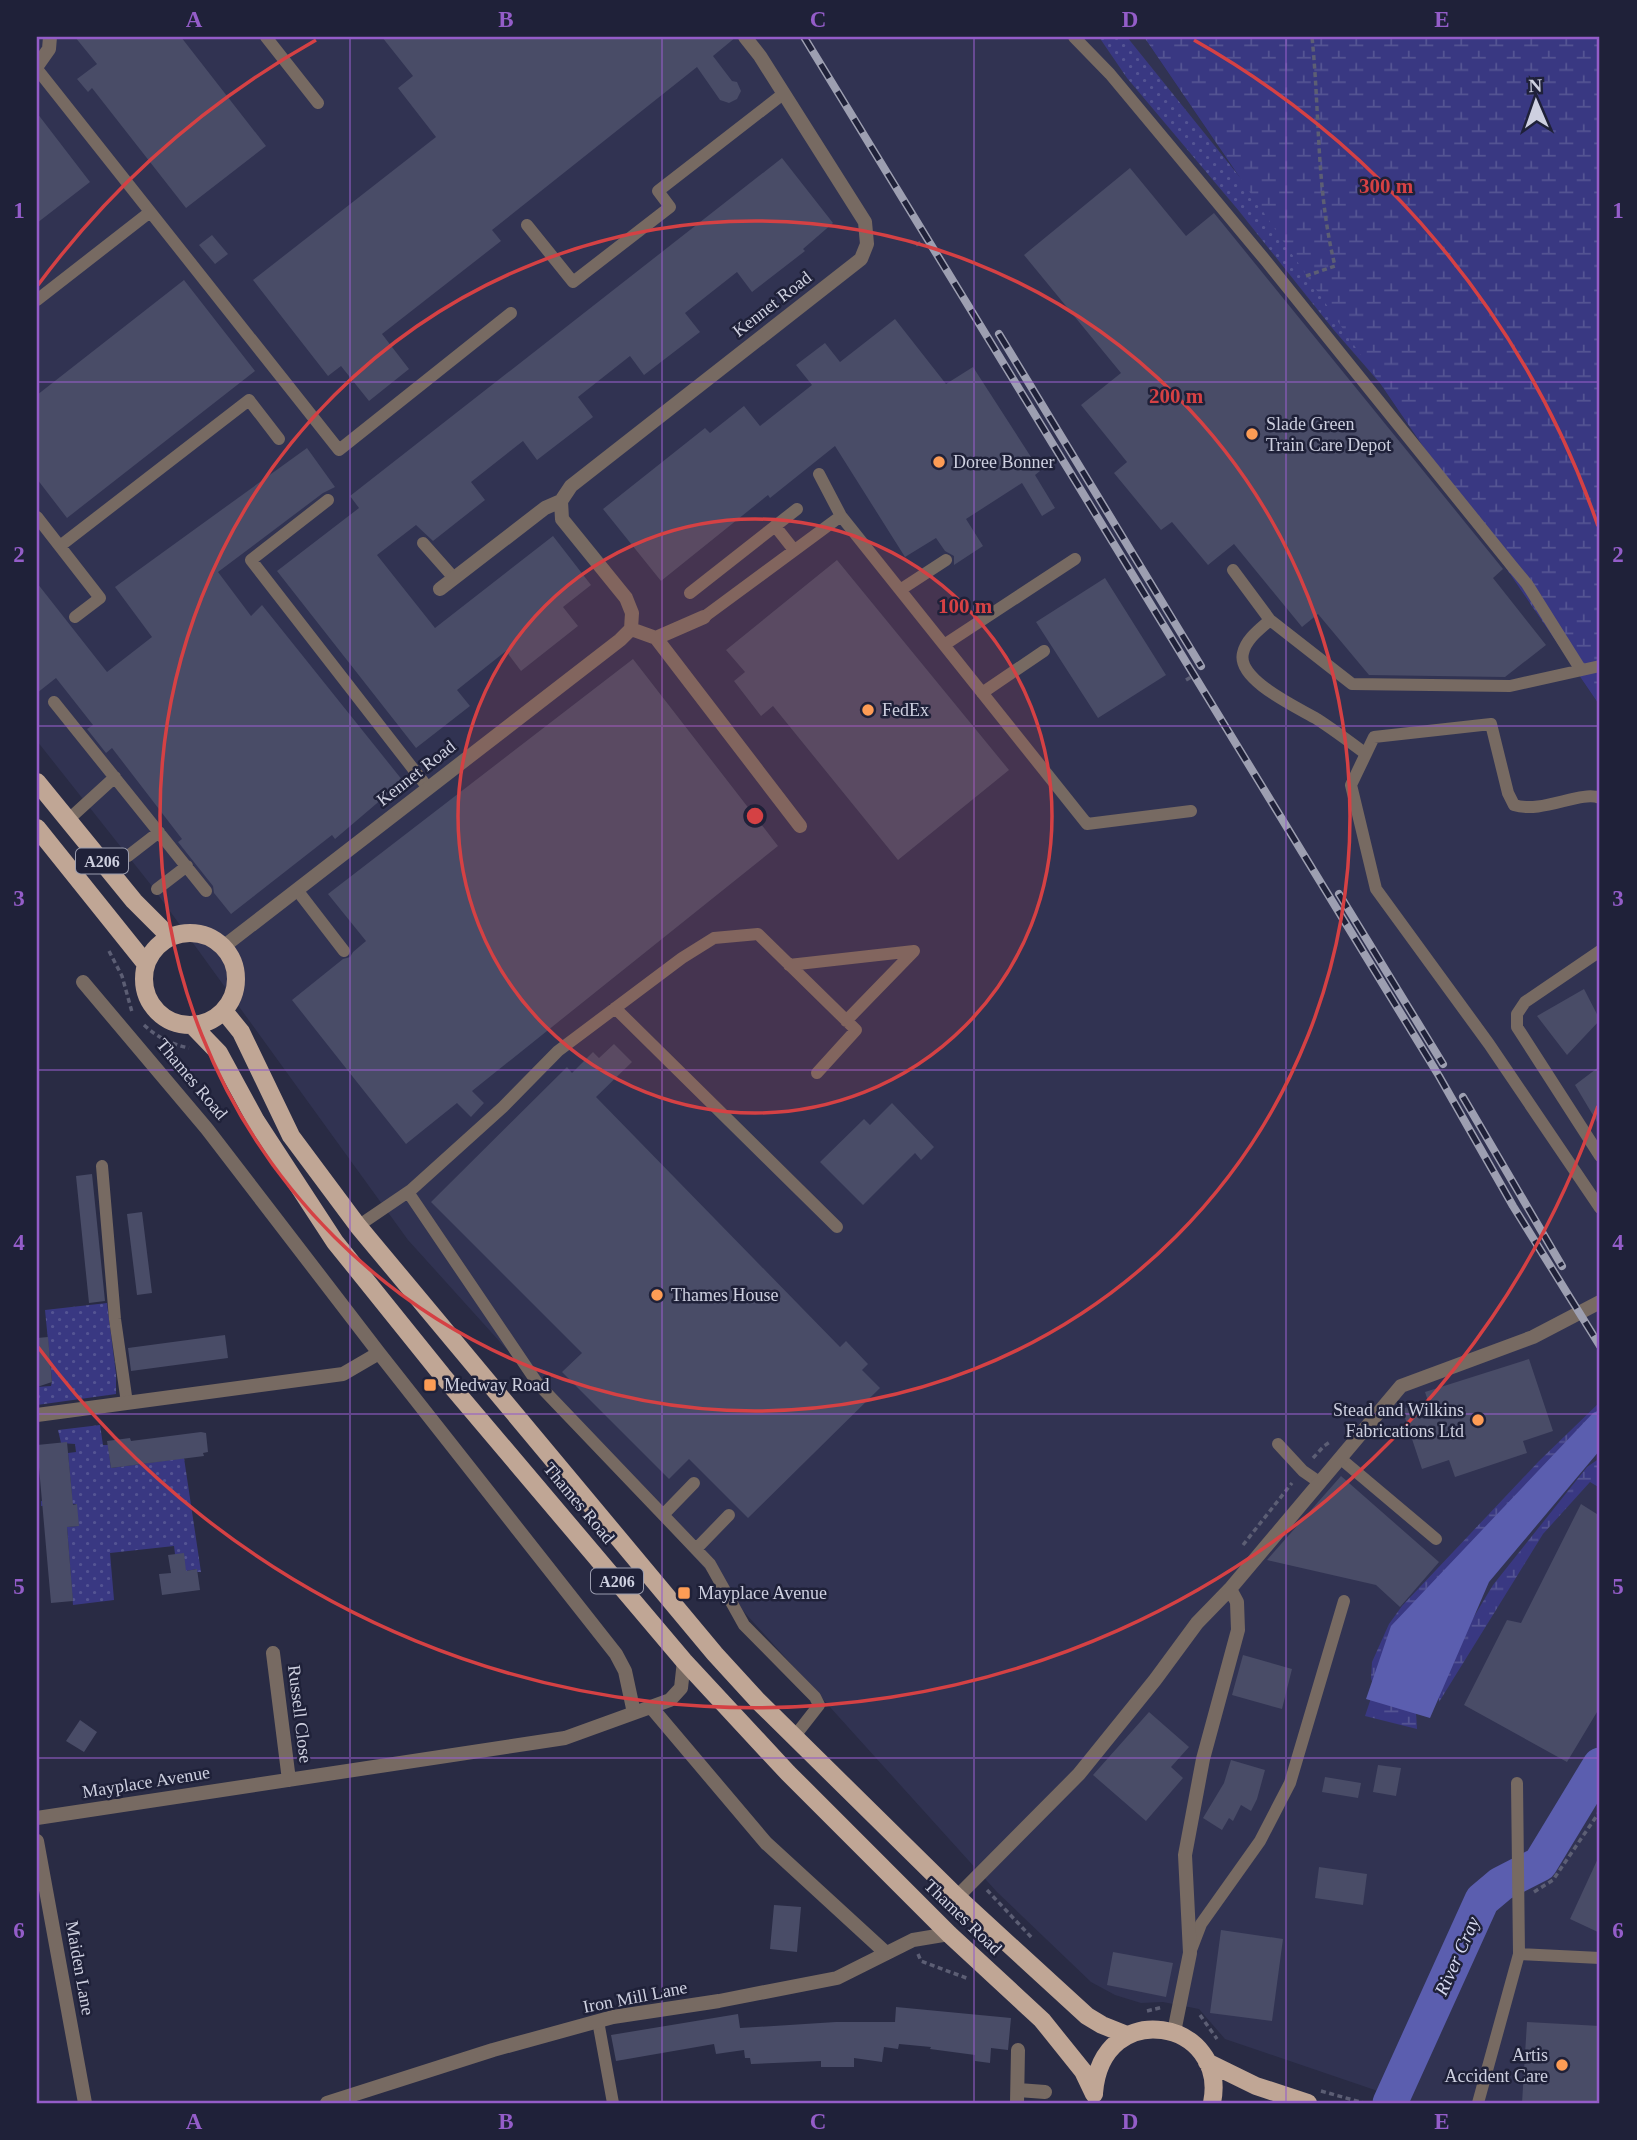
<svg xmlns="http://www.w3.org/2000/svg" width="1637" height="2140" font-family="Georgia,serif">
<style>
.built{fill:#313352}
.grass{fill:url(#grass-dots)}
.wetland{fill:url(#wetland-marsh)}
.water{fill:#5b5eaf}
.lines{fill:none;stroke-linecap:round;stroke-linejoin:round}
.river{stroke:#5b5eaf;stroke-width:35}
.building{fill:#494c67}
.path{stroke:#5c5e74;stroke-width:3.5;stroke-dasharray:5 3.5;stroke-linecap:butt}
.lane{stroke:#776a62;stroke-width:12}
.street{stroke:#776a62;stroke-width:14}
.primary{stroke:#c0a695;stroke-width:18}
.rail-casing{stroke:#9d9fb1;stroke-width:8}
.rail{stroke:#1f2139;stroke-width:5;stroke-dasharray:16;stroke-linecap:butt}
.grid{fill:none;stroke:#945dc9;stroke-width:2;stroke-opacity:0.55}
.ring{fill:none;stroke:#d54144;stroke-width:3.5}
.poi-dot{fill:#fd9c55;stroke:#1f2139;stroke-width:2.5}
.labels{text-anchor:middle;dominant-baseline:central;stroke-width:5;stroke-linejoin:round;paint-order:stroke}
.shield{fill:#1f2139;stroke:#9a9cae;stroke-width:2}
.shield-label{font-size:16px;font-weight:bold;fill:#ced0e0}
.street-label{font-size:18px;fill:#ced0e0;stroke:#1f2139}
.poi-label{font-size:18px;fill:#ced0e0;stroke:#1f2139;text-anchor:start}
.water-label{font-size:19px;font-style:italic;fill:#d8dbf2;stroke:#1f2139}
.centre{fill:#d54144;stroke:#1f2139;stroke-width:3.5}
.ring-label{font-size:21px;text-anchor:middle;font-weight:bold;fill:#d54144;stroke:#1f2139;stroke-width:5;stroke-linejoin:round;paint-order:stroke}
.neatline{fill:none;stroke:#945dc9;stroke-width:2.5}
.grid-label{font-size:23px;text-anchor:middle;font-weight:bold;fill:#945dc9}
</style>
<defs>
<pattern id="grass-dots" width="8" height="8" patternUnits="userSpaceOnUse" patternTransform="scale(1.75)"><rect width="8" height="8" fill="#393882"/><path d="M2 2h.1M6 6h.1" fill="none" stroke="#545493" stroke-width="1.8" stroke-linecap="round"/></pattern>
<pattern id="wetland-marsh" width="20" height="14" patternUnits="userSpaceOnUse" patternTransform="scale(1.75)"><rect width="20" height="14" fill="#393882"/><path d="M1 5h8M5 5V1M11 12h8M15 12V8" fill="none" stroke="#545493"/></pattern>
</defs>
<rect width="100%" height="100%" fill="#292b44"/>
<path class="built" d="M37,37h1107l456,669v1397h-187l-188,-64 -26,-30 -36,-7 -22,1 -26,-8 -24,-13 -94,-90 -589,-652 -257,-355 -114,-144z"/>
<path class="grass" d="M1099,37h28l166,206 152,215 -112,-129 -94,-118 -112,-133z
M107,1303l9,71v20l-79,11v-18l14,-1 1,-5 -7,-71z
M100,1425l3,20h5l3,23 73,-10 17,114h-4v-3l-11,2 -11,-17 -1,-8 -64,7 4,47 -41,5 -6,-78 11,-1 -2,-22 -35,2v-5l31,-3 -4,-45 8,-1 -1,-8 -14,-1 -3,-13z"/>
<path class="wetland" d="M1144,37h456v669z
M1600,1402v14l-188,230 5,83 -52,-13 9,-27 -3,-11 1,-16 17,-38 13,-18 137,-145z
M1600,1458v30l-10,-6 -47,52 -104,168 -1,-26 55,-91 94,-118z"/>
<path class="water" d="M1600,1410v40l-111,132 -59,136 -64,-19 25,-73 202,-213z"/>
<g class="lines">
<path class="river" d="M1390,2103l92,-203 19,-16 39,-20 60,-99"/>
</g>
<path class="building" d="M75,37h106l85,109 -80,62 -94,-120 -4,4 -11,-13 20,-15z
M382,37h354l-23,19 19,25 5,1 4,9 -4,8 -8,4 -9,-3 -23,-33 -205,163 9,11 -119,93 27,35 -40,32 -28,-35 -13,10 -75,-96 183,-143 -38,-49 15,-12z
M37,113l53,69 -53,41z
M782,158l51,65 -30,26 2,2 -53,41 -15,-20 -52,41 15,19 -56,43 -14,-19 -52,41 15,20 -56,43 -14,-19 -52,41 14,18 -52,41 -17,-16 -39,30 58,73 118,-92 38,49 -28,22 15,19 -57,45 -15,-20 -49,39 13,16 -54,42 -139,-177 82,-63 -9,-12z
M1130,168l56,68 28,-23 289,356 -10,9 53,67 -41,32 -136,-2 -51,-61 -16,13 -68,-83 -26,21 -36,-43 -11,8 -47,-57 13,-11 -46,-57 40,-32 -97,-118z
M212,235l16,19 -13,10 -16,-19z
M184,280l71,91 -188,147 -30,-39v-84z
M895,319l51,65 27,-17 67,104 -5,4 20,33 -13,8 -20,-33 -56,36 17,27 -29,19v-9l-9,-5 -9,-13 -31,19 -70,-111 -65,52 -2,-3 -107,86 -58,-72 102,-81 5,5 34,-27 16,20 52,-41 -16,-20 29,-22 15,19z
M307,448l28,39 -12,6 -105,79 33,44 11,-11 141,176 -68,58 -3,-4 -101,79 -17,-21 -1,-7 -35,-44 4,-3 -70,-91 -6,5 -19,-24 6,-4 -37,-47 -19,15v-110l70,89 45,-35 -37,-50z
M837,560l172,210 -111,90 -125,-154 -12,10 -27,-35 11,-9 -19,-22z
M1105,578l61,97 -68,43 -62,-96z
M633,659l145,187 -306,245 12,12 -13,14 -14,-14 -51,41 -114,-144 51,-41 7,-2 3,-5 13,-11 -38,-47z
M1584,989l16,31 -33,35 -30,-39z
M614,1044l18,18 -36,35 244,250 6,-6 22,23 -6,6 18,18 -132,130 -59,-59 -20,20 -107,-107 20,-19 -151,-151 136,-135 5,6 21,-21 6,6z
M1600,1066v61l-25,-42z
M892,1103l42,44 -13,13 -6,-7 -52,52 -43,-43 44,-43 6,6z
M92,1174l13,127 -16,2 -13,-127z
M142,1212l10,81 -15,2 -10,-81z
M225,1335l3,23 -97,13 -3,-23z
M48,1337l4,45 -15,5v-49z
M1529,1359l24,72 -30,10 4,12 -72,24 -6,-17 -27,9 -20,-60 26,-8 -3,-9z
M201,1432l5,1 2,19 -5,1 1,3 -93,12 -4,-27 23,-3 1,3z
M67,1442l6,63 4,-1 2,22 -12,1 6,74 -22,2 -14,-158z
M1341,1476l98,86 -39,45 -24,-22 -109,-25z
M1581,1504l19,12v191l-33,55 -103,-57 43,-85 14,3z
M184,1553l2,18 11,-2 3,21 -38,5 -3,-21 12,-1 -3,-18z
M1243,1655l49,14 -10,40 -50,-14z
M1149,1712l40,35 -18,20 12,11 -37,43 -53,-46z
M80,1720l17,12 -13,20 -18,-11z
M1231,1760l34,10 -8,29 -6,12 -10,-6 -8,16 -4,-3 -7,12 -19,-12 21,-35z
M1378,1765l23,3 -5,28 -23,-4z
M1325,1777l36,6 -3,15 -36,-6z
M1600,1854v79l-30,-14z
M1319,1867l48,7 -4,31 -48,-7z
M774,1905l27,2 -4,45 -27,-3z
M1221,1930l62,9 -11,82 -62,-8z
M1113,1952l60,11 -7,34 -59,-12z
M896,2007l115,11 -3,32 -17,-2 -1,15 -15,-2v-6l-45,-6 1,-2 -32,-3 -1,5 -14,-2 -2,15 -28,-4v9h-33v-6l-70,3 -1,-6h-5l-1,-8 -28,4 -2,-10 -98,17 -5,-26 127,-21 2,14 96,-6h59z
M1527,2022l73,4v77h-78z"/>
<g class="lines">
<path class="path" d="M916,245l7,-4
M1306,276l29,-10c-19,-77 -15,-151 -23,-229
M1186,680l5,-3
M109,951l13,25 10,36
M144,1025c14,13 27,19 45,23
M1313,1458l11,-12 6,-4
M1243,1545l49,-62
M987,1890l45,48
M1534,1892l19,-12 47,-69
M918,1954l3,7 48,18
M1147,2011l16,-4
M1200,2015l17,24
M1321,2091l43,12"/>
<path class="lane" d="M266,37l52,66
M1074,37l36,37 156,187 246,305 15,18 54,86
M37,69l302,381 172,-137
M527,225l46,57 97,-75 -12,-16 125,-97
M37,300l113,-88
M819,474l22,42
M328,500l-77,60 177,228
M37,517l63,81 -25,19
M775,526l19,24
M423,543l31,35
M60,546l189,-146 30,39
M1233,570l37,50 82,64 158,2 90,-20
M900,590l46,-30
M690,593l107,-84
M704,617l137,-101 246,308 104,-13
M1270,620c-10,9 -24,19 -27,33 -7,27 56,55 74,66 17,11 33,23 49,35
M944,645l131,-86
M982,693l62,-42
M54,702l152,189
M1600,798c-19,-8 -58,16 -86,7l-6,-12 -17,-69 -117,13 -23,48 25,104 113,155 111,164
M69,819l46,-42
M128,856l31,-24
M157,889l30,-23
M297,890l47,61
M1600,951l-75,51 -8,12v13l83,129
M789,965l125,-14 -68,70
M615,1008l222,219
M102,1166l13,153 12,84
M408,1192l130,192 172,180 34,61 71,72 4,8 -25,32
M358,1226l53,-36 92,-83 55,-56 124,-93 32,-20 44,-4 98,96 -39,43
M1278,1444l25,27 16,11
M1341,1459l95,80
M663,1515l31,-32
M696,1549l33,-34
M1191,1950l10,-26 59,-83 30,-58 54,-182
M1519,1954l81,4
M598,2021l15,82
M1478,2103l41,-149 -2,-171"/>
<path class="street" d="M37,66l12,-17 1,-12
M561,501l1,18 64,79 6,15 -1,16 25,9 48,-21
M440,589l105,-81 16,-7 10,-15 290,-227 6,-15 -2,-22 -105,-166 -15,-19
M656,638l144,188
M223,947l397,-307 11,-11
M83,982l124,147 172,224 237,301 9,17 9,42
M37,1415l306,-41 36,-21
M273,1653l16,127
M651,1707l115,136 120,110
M37,1818l528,-80 105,-38 11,-12 3,-27
M37,1841l48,262
M957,1897l122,-123 76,-94 42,-57 33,-34 171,-203 132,-49 67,-35
M1174,2032l16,-79 -5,-98 18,-96 35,-129 -1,-28 -7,-13
M1018,2090l27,2
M327,2103l166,-53 120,-33 106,-16 118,-23 76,-38 36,-6
M1017,2103l1,-53"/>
<path class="primary" d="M37,782l97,119 36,36
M37,828l109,136
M144 979a46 46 0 1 1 92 0a46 46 0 1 1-92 0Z
M224,1011l17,21 50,104 67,90 357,428 43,47 199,196 130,119 15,9 25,10
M192,1025l27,28 37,68 79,121 107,133 242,286 104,112 161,161 93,86 41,51 11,23
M1207,2062l49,24 52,17
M1094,2093c8,-98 135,-73 118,10"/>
<defs>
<path id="rail" d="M804,37l635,1039 74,130 87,140
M999,334l202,332
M1339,894l104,170
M1463,1097l99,169"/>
</defs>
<use href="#rail" class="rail-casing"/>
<use href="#rail" class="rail"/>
</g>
<path class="grid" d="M350,37v2066M662,37v2066M974,37v2066M1286,37v2066M37,382h1563M37,726h1563M37,1070h1563M37,1414h1563M37,1758h1563"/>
<circle cx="755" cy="816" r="297" fill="#d54144" fill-opacity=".12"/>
<g class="ring">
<circle cx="755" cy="816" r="297"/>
<circle cx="755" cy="816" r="595"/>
<path d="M1598 1106A892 892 0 0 1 38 1347M38 285A892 892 0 0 1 316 40M1194 40A892 892 0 0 1 1598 526"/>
</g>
<g class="poi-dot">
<circle cx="1252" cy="434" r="7"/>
<circle cx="939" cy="462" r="7"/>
<circle cx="868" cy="710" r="7"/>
<circle cx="657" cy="1295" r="7"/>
<rect x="423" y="1378" width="14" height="14" rx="3.5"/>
<circle cx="1478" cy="1420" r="7"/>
<rect x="677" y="1586" width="14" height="14" rx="3.5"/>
<circle cx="1562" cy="2065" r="7"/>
</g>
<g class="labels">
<g class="shield">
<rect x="76" y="848.5" width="52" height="25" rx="5"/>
<rect x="591" y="1568.5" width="52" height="25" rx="5"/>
</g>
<g class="shield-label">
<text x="102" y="861">A206</text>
<text x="617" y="1581">A206</text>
</g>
<g class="street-label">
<text transform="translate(772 304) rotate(-38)">Kennet Road</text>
<text transform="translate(416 773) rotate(-38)">Kennet Road</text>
<text transform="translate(192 1079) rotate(50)">Thames Road</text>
<text transform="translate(579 1503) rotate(50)">Thames Road</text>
<text transform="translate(300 1714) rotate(83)">Russell Close</text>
<text transform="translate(146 1782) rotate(-9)">Mayplace Avenue</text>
<text transform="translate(963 1917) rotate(44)">Thames Road</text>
<text transform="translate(80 1968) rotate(80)">Maiden Lane</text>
<text transform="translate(635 1997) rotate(-11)">Iron Mill Lane</text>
</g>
<g class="poi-label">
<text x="1266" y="424">Slade Green<tspan x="1266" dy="21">Train Care Depot</tspan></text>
<text x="953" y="462">Doree Bonner</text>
<text x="882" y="710">FedEx</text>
<text x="671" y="1295">Thames House</text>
<text x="444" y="1385">Medway Road</text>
<text x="1464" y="1410" text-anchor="end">Stead and Wilkins<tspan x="1464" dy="21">Fabrications Ltd</tspan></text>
<text x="698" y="1593">Mayplace Avenue</text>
<text x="1548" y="2055" text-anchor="end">Artis<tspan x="1548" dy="21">Accident Care</tspan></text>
</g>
<g class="water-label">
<text transform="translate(1457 1956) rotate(-66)">River Cray</text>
</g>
</g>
<circle cx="755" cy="816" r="10" class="centre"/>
<g class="ring-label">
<text x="1386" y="193">300 m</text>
<text x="1176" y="403">200 m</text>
<text x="965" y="613">100 m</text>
</g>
<rect width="1637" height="2140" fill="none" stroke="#1f2139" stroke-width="77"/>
<g transform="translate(1536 102) rotate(358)" stroke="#1f2139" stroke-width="5" paint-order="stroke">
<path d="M0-5L12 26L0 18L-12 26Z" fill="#ced0e0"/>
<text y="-10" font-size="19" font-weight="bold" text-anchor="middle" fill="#ced0e0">N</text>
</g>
<rect x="38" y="38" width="1560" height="2064" class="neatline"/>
<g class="grid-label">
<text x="194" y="27">A</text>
<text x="506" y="27">B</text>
<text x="818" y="27">C</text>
<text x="1130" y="27">D</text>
<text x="1442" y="27">E</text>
<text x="19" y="218">1</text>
<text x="1618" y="218">1</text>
<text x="19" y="562">2</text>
<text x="1618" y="562">2</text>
<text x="19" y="906">3</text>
<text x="1618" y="906">3</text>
<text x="19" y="1250">4</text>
<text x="1618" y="1250">4</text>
<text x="19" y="1594">5</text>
<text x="1618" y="1594">5</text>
<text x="19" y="1938">6</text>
<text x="1618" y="1938">6</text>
<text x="194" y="2129">A</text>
<text x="506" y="2129">B</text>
<text x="818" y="2129">C</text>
<text x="1130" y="2129">D</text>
<text x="1442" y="2129">E</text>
</g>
</svg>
